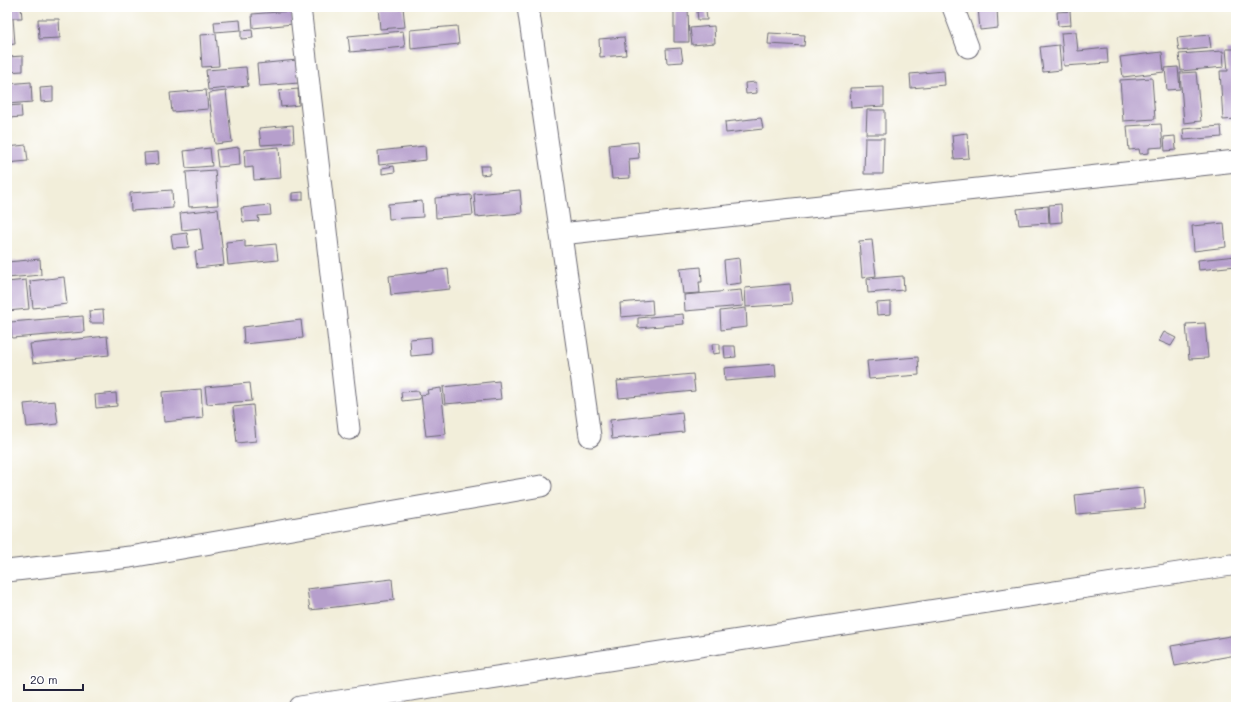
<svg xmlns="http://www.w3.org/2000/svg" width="1243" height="714" font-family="Mali,sans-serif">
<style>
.building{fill:#b69fcc}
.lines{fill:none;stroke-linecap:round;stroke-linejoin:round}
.minor-casing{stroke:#6b6973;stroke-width:23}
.minor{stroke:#fff;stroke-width:21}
</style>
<rect width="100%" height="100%" fill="#fff"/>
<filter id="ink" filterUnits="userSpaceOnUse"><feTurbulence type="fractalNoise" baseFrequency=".025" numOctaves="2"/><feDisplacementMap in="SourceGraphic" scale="8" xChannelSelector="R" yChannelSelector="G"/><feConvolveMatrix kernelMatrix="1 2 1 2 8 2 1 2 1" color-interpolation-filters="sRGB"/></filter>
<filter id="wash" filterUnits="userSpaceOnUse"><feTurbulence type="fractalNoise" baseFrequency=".012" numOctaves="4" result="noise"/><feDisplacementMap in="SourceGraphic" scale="16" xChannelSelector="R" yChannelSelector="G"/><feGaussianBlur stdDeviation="0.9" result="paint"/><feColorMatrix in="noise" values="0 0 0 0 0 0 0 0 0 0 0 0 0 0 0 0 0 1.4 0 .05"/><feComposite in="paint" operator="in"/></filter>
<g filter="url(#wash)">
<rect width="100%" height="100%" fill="#f2eeda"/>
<g id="blocks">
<path class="building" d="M7,7h14l1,11h-9l2,26 -8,1z
M378,7h25l2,20 -25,2z
M674,7h14l1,35h-15z
M978,7h19l1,21 -18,2z
M706,10l1,10h-9l-1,-9z
M292,11l1,13 -40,4 -1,-14z
M1070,11l1,14 -13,1 -1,-14z
M38,19h21l1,19 -21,1z
M240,20l1,10 -26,2 -1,-10z
M457,26l2,18 -48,5 -1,-19z
M714,26l1,17 -23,2 -2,-17z
M252,30l1,8 -12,1v-8z
M403,31l2,16 -55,5 -2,-16z
M1076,32l2,19 29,-3 1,15 -44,3 -3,-33z
M769,33l36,2 -1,11 -36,-2z
M216,34l3,32 -17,1 -2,-32z
M1209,35l2,13 -32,3 -2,-13z
M624,37l2,18 -26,2 -1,-18z
M1059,45l2,25 -18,2 -3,-25z
M681,48l2,14 -16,1 -1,-14z
M1226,49h9l1,70 -13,1 -3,-49h8z
M1223,51l1,16 -43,4 -2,-17z
M1162,52l2,20 -41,5 -3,-20z
M23,56v15l-16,1v-15z
M297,60l2,23 -40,3 -2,-22z
M246,67l2,19 -40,4 -2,-20z
M1178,67l2,22 -13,1 -2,-22z
M944,71l1,14 -34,3 -1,-14z
M1196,72l5,49 -17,2 -4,-50z
M1152,78l3,41 -32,2 -3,-41z
M31,82l1,20 -25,2v-20z
M756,82l1,11 -11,1 -1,-11z
M53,87v14l-12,1 -1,-14z
M884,87v19l-33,2 -1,-20z
M298,89l1,16 -18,2 -2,-16z
M206,90l2,19 -36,3 -2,-19z
M226,91l6,51 -17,2 -6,-51z
M21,105l1,12 -14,1 -1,-12z
M867,110h18v24h-19z
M761,118l2,11 -37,4 -1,-11z
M1161,124l2,23 -14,1v5l-9,1 -1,-5 -10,1 -2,-24z
M293,125l1,18 -33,2 -2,-17z
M1221,126l1,11 -38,3 -1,-11z
M967,133l2,25 -15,1 -2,-24z
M1175,136l1,14 -11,1 -1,-14z
M865,138h19l-1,36h-19z
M638,142l1,16 -10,1 1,19 -18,1 -3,-34z
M26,145l2,16 -21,2v-16z
M425,146l1,14 -47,5 -1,-14z
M239,147l1,18 -22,2 -2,-17z
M279,147l2,31 -27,2 -1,-13 -8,1 -1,-18z
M210,148l2,18 -26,2 -2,-17z
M158,152l1,12 -14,1 -1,-12z
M394,166l1,6 -13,2v-6z
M480,166h10v8l-9,1z
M215,170l3,35 -29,2 -3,-35z
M172,190l1,18 -42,3 -1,-18z
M520,190l2,23 -46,4 -2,-23z
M303,192v8h-11v-7z
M471,195l2,20 -37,3 -1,-20z
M422,201l1,16 -34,2 -1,-15z
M1061,204l1,18 -12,1 -1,-18z
M270,205l1,10 -13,1 1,5 -16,1 -2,-14z
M1048,206l1,17 -30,2 -2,-16z
M218,209l6,56 -27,3 -2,-17 8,-1 -3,-22 -18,2 -2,-17z
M1224,223l2,24 -32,4 -2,-25z
M187,233l2,14 -16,1 -2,-13z
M245,240v7l31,-3 2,16 -50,5 -2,-23z
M872,240l4,36 -14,2 -3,-37z
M1236,256v10l-37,4 -1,-10z
M739,258l2,25 -15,2 -2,-25z
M40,259l1,16 -34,3v-16z
M701,267l1,15h-3l1,11 -17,1 -3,-25z
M448,269l2,20 -59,6 -2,-19z
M903,276l1,14 -36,3 -1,-14z
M64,277l3,27 -34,4 -3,-27z
M26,280l3,29 -22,2v-29z
M790,284l2,20 -46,3 -1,-19z
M741,290l2,16 -58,5 -1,-16z
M652,300l1,14 -32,3 -1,-14z
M891,302v12l-14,1 -1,-12z
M746,308l1,19 -26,3 -1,-19z
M103,310l1,13h-14l-1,-12z
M683,314l1,10 -46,4v-10z
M83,316l1,16 -72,6 -2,-16z
M301,320l2,18 -59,6 -1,-17z
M1205,323l3,35 -19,1 -3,-35z
M1164,332l12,6 -5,8 -12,-5z
M107,336l2,19 -76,8 -3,-19z
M431,337l1,17 -21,2 -1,-17z
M712,344h8v9l-7,1z
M724,346h11l1,11 -11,1z
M918,357l1,18 -50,4 -2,-18z
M775,364l1,13 -51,4 -1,-13z
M693,374l2,17 -76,7 -2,-17z
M499,381l2,18 -56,5 -2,-17z
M250,383l2,18 -45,3 -2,-17z
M441,388l5,46 -20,2 -5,-41 7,-1 -1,-4z
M201,389l2,29 -39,4 -2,-30z
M419,391l1,8 -18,2 -1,-9z
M116,393l1,13 -21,2 -1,-13z
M55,401l3,23 -31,3 -3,-23z
M253,405l3,36 -19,2 -4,-36z
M682,412l2,20 -72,7 -2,-19z
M1143,488l2,20 -68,6 -2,-19z
M392,579l2,21 -84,10 -3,-21z
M1236,635v20l-61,11 -4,-20z"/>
</g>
</g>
<g filter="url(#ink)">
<use href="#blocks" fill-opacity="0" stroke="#6b6973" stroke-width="1"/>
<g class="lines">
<defs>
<path id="minor" d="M300,7l49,422
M528,7l62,429
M953,7l15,40
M561,234l675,-73
M7,571l123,-14 411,-71
M300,707l931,-142"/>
</defs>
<use href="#minor" class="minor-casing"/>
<use href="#minor" class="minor"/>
</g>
</g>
<rect width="1243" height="714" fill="none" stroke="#fff" stroke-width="24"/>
<path d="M24 684v6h59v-6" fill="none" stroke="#22223b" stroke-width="2"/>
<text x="30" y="684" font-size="12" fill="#22223b" stroke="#ffffff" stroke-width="3" paint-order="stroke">20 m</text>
</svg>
